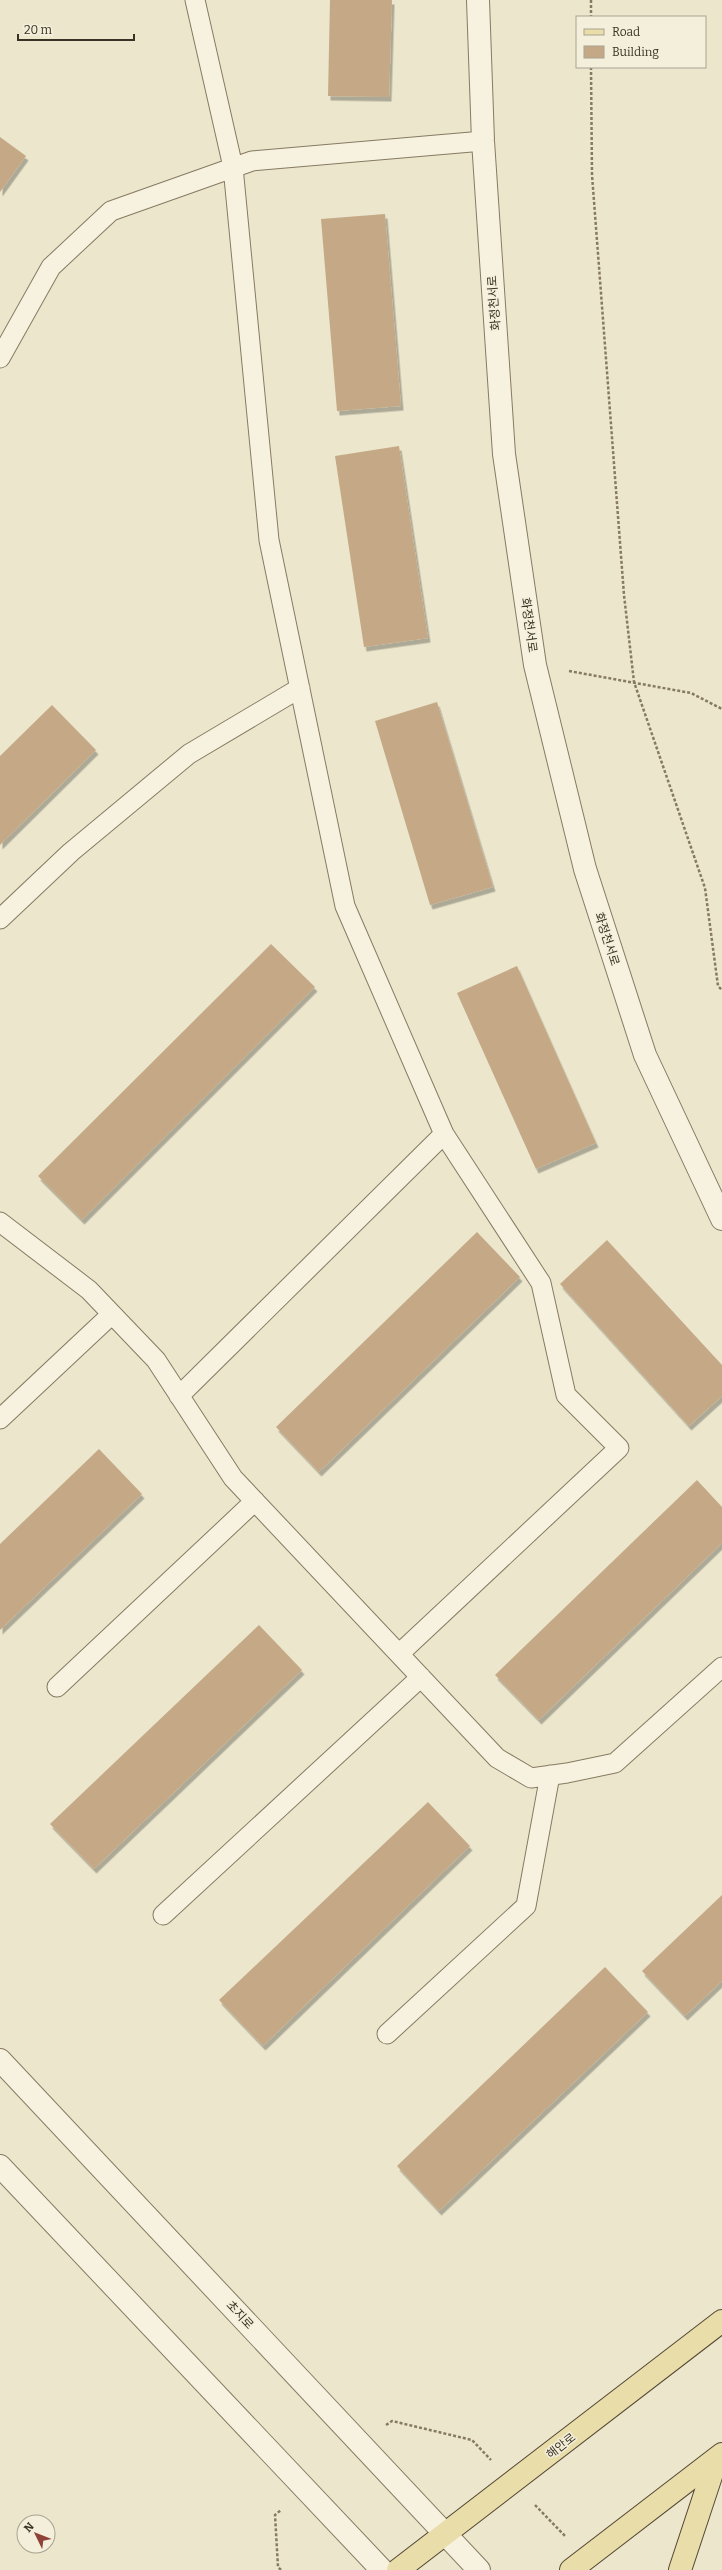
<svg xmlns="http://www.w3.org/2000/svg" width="722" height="2570" font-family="Bitter,'Noto Sans KR',serif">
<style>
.building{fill:#c5a987;filter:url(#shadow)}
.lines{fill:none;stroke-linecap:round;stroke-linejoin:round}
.service-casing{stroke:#877a62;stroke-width:21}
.tertiary-casing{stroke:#877a62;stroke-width:24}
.primary-casing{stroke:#554835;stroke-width:24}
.path{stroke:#877a62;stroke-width:2.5;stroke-dasharray:3 2;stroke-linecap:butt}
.service{stroke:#f6f2df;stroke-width:19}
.tertiary{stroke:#f6f2df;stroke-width:22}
.primary{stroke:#e9ddaa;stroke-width:22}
.labels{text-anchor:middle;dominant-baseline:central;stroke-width:3;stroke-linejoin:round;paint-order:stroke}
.street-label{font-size:12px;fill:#393123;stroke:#f3efdb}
</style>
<defs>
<filter id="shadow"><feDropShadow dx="2.5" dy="4.5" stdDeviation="0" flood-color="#0004"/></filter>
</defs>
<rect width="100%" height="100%" fill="#ebe6cc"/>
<path class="building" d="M330,0h62l-3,97 -61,-1z
M0,137l26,19 -26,36z
M385,214l16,192 -64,5 -16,-192z
M399,446l29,192 -64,9 -29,-191z
M437,702l56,185 -63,18 -55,-184z
M52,705l44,45 -96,95v-89z
M271,944l44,43 -233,233 -44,-44z
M517,966l79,177 -60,26 -79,-176z
M477,1232l43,45 -201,195 -43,-45z
M607,1240l115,125v31l-33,30 -129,-142z
M99,1449l43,45 -142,136v-86z
M697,1480l25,27v36l-183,177 -44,-45z
M259,1625l43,45 -208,199 -44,-45z
M428,1802l42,44 -207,200 -44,-46z
M722,1895v86l-37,35 -43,-45z
M605,1967l43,45 -209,199 -42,-45z"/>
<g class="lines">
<defs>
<path id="service" d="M0,358l51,-91 60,-56 141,-50 231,-20
M0,919l71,-67 118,-98 111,-66
M0,1222l89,68 67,70 77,118 264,280 34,20 36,-5 48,-10 107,-96
M179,1396l265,-262 -99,-228 -76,-366 -36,-373 -38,-167
M0,1419l112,-105
M399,1654l220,-206 -53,-53 -25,-112 -97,-149
M57,1687l198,-186
M163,1915l258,-238
M387,2034l139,-128 24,-131"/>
<path id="tertiary" d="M478,0l5,141 21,313 31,211 50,204 60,186 77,164
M0,2060l479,510
M0,2166l382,404"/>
<path id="primary" d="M398,2570l324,-249
M571,2570l151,-116
M680,2570l37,-112"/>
</defs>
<use href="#service" class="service-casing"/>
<use href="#tertiary" class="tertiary-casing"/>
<use href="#primary" class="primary-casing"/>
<path class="path" d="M591,0v17
M591,67l1,108 32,420 10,87 71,206 13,98 4,4
M569,671l122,22 31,16
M386,2425l6,-4 80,19 19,20
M535,2505l30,31
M281,2570l-3,-3 -3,-52 6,-5"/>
<use href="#service" class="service"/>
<use href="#tertiary" class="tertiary"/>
<use href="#primary" class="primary"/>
</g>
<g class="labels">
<g class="street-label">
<text transform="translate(494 303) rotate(-94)">화정천서로</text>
<text transform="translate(529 625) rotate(82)">화정천서로</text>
<text transform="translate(607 939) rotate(72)">화정천서로</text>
<text transform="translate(240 2315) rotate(47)">초지로</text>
<text transform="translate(561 2446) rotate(-38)">해안로</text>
</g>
</g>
<rect x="576" y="16" width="130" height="52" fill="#f3efdb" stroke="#a9a391"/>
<rect x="584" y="29" width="20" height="6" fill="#e9ddaa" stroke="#a9a391"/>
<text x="612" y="36" font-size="12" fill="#393123">Road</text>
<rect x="584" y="46" width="20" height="12" fill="#c5a987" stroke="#a9a391"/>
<text x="612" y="56" font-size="12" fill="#393123">Building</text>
<g transform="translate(36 2534) rotate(313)"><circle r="19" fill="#f3efdb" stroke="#a9a391"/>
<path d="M0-3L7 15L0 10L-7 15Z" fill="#8f4338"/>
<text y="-6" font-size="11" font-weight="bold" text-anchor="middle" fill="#393123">N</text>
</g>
<path d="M18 34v6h116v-6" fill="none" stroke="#393123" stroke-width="2"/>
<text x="24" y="34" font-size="12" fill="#393123" stroke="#f3efdb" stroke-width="3" paint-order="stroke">20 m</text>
</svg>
